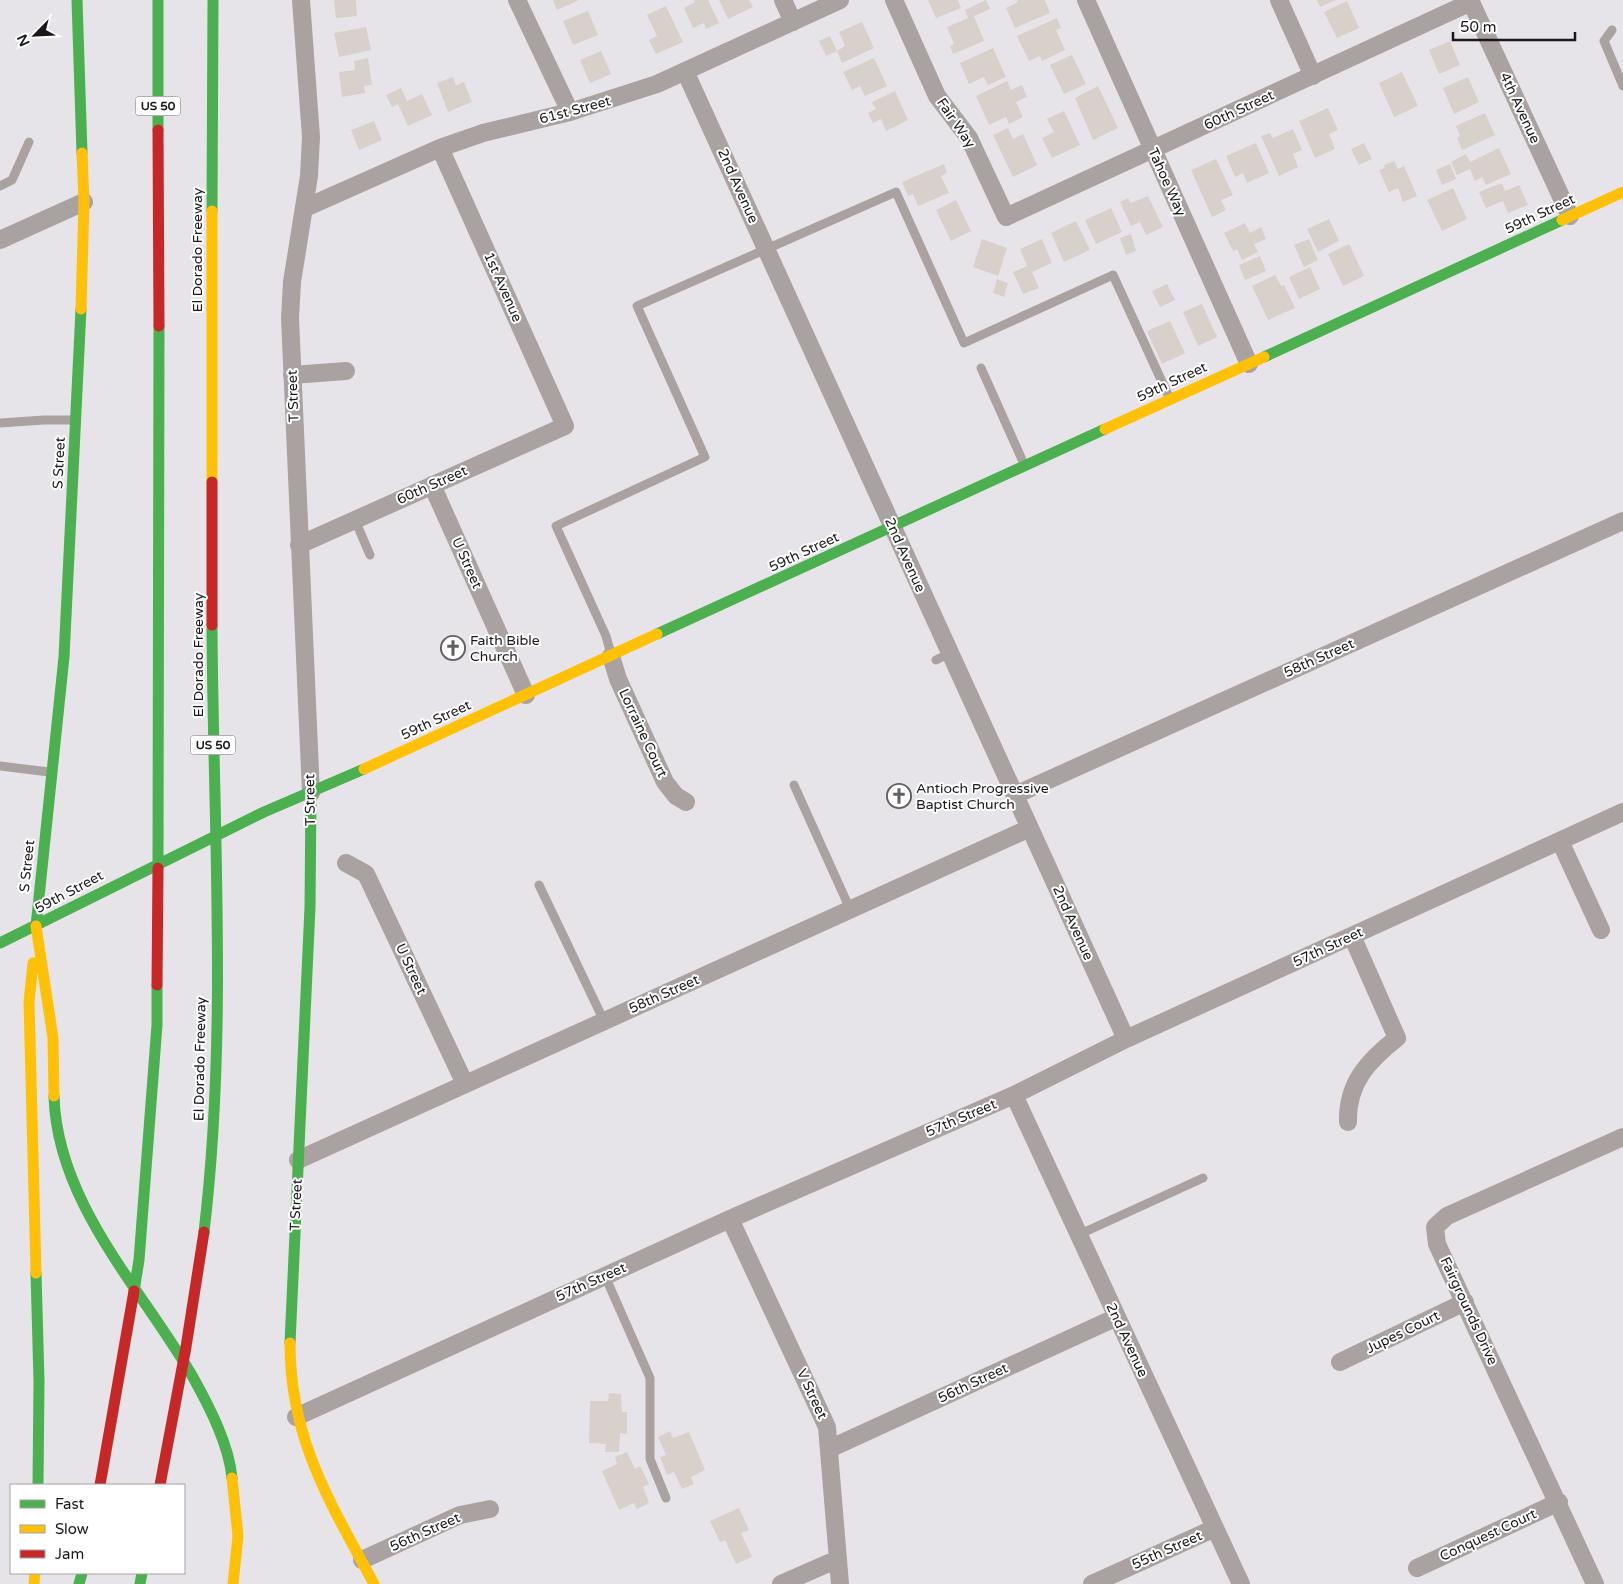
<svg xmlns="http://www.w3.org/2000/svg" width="1623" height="1584" font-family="'Varela Round',sans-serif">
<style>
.building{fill:#d8d0ca}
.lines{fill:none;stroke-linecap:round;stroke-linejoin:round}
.lane{stroke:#aaa2a1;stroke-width:9}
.street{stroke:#aaa2a1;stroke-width:18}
.fast{stroke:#4caf50;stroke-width:11}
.slow{stroke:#ffc107;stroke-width:11}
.jam{stroke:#c62828;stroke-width:11}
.labels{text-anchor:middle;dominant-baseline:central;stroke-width:4;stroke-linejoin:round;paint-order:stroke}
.shield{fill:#fff;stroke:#5f5d5f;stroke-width:1}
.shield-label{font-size:12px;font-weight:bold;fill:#1a181b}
.street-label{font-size:14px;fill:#1a181b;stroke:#fff}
.poi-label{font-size:14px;fill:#1a181b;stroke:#fff;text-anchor:start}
</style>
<rect width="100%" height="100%" fill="#e7e4e9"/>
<path class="building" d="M334,0h22l1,16 -21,2z
M553,0h26l-22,10z
M694,0h14l11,23 -13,6 -2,-6 -11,5 -9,-20 11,-6z
M719,0h30l4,7 -25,12z
M928,0h30l3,8 -25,10z
M986,0l4,9 -16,7 10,25 -31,13 -3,-8 4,-2 -7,-17 21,-9 -3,-8z
M1017,0h28l5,13 -35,15 -9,-20 12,-6z
M1317,0h19l-16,7z
M1347,1l12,27 -22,10 -13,-26z
M666,6l17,36 -27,12 -7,-14 8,-4 -10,-21z
M588,11l10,24 -25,10 -10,-24z
M1057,18l4,10 -5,2 9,20 -23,11 -2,-5 -11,5 -12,-25z
M862,22l12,26 -32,15 -5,-12 -11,5 -7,-15 11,-5 7,15 8,-5 -6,-14z
M366,27l5,23 -32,7 -5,-24z
M1450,41l10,24 -21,9 -10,-24z
M993,48l13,29 -18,8 -4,-8 -15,7 -9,-21z
M601,51l10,23 -21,9 -10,-23z
M1072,55l14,29 -22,10 -14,-29z
M368,58l4,27 -8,1 1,7 -23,4 -3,-25 16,-2 -1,-9z
M874,58l13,28 -22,10 -5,-10 -8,4 -9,-18z
M1402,72l16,34 -24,11 -15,-34z
M453,77l3,8 8,-3 8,20 -24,10 -11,-29z
M1468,77l11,25 -25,12 -11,-26z
M1007,81l4,9 11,-5 5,12 -11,5 7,15 -14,7 -3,-7 -17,8 -13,-29z
M1098,86l20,42 -25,12 -18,-42z
M401,88l6,13 15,-7 10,21 -24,11 -10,-22 -6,3 -6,-12z
M895,91l13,29 -22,11 -5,-12 -8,4 -5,-10 8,-4 -4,-7z
M1328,108l10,22 -9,4 6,15 -20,9 -16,-37z
M1064,111l16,34 -28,13 -10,-20 12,-6 -7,-13z
M1485,113l10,22 -33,15 -5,-12 3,-2 -4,-10z
M374,121l8,19 -23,10 -8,-20z
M1008,128l5,11 10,-5 14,31 -24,12 -20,-42z
M1293,129l9,21 -9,4 5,13 -19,9 -18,-40 9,-3 3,5z
M1256,143l13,30 -22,10 -4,-10 -8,4 -9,-21z
M1364,143l8,16 -13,6 -8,-16z
M1499,148l12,26 -25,11 -4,-8 -7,4 -5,-12 -13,6 -6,-13 15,-8 4,8z
M1216,159l17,36 -12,5 5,10 -14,7 -21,-47z
M1394,161l4,8 6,-3 13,30 -14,6 -5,-14 -9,4 -10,-22 6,-2 -1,-3z
M944,164l3,9 -6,3 8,17 -31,13 -5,-12 -5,2 -6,-14z
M1450,164l6,15 -14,6 -6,-15z
M1502,183l3,8 14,-6 9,20 -20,8 -5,-12 -17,7 -7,-16z
M1453,188l14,31 -25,12 -15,-31z
M1148,196l15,31 -17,8 -6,-13 -9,4 -11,-24 8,-4 3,5z
M956,200l15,31 -20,10 -15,-31z
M1111,208l11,24 -26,12 -11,-24z
M1329,219l10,22 -21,11 -11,-23z
M1076,221l14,29 -26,12 -13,-29z
M1245,223l5,10 11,-6 5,12 -12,5 4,8 -16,8 -5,-11 -4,2 -9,-18z
M1131,234l5,17 -10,4 -6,-17z
M982,239l25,9 -9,28 -25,-9z
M1042,239l10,24 -20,9 7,16 -16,6 -10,-22 14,-6 -7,-17z
M1309,239l9,21 -14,7 -10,-22z
M1349,244l15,32 -21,10 -15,-32z
M1260,256l6,15 -21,9 -6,-15z
M1310,267l10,22 -21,10 -10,-22z
M1275,275l6,11 3,-1 11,23 -27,12 -16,-34z
M997,279l11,4 -4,14 -11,-4z
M1167,284l8,16 -15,7 -8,-16z
M1202,304l15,33 -19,9 -15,-34z
M1170,321l15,32 -23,11 -15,-33z
M609,1393l12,1 1,18h5v22l-7,-1 -1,19h-14l1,-8 -17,-1 1,-42h18z
M670,1431l3,7 16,-6 16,38 -14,7 3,7 -12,5 -8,-17 -7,3 -7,-18 6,-2 -8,-18z
M627,1452l8,17 5,-3 9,18 -6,3 6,16 -12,6 -3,-6 -15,7 -17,-39 15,-7 -2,-7z
M739,1508l10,22 -8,3 11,24 -16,7 -11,-24 -5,2 -10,-21z"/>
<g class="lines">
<path class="lane" d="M1612,30l-8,11 19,45
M0,186l12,-6 17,-38
M981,368l43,96
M0,423l44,-3h31
M355,520l15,35
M611,654l-5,-18 -50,-110 149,-69 -68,-151 259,-114 68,151 149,-68 56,122
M936,660l14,-7
M0,766l49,6
M794,785l56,124
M539,885l65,136
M1078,1235l125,-57
M605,1276l45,102v81l16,39"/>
<path class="street" d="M301,0l10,137 -2,39 -17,106 -2,36 21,475
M517,0l53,112
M783,0l10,22
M894,0l43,96 32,42 37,79 465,-215
M1086,0l163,364
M1279,0l34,76
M1470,0l100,216
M685,71l441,968
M305,208l135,-60 43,-15 87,-21 87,-28 183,-84
M0,240l84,-38
M292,375l54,-4
M432,485l94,210
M299,545l266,-119 -125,-278
M611,656l7,23 47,103 11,14 10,6
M1015,795l608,-274
M1560,841l41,89
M346,863l20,11 99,210
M1014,1095l227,489
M1348,1122c-1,-39 20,-61 49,-84l-45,-102
M298,1160l732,-332
M730,1219l97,208 13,157
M1340,1362l125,-60
M296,1417l434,-198 284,-124 112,-56 497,-227
M829,1449l288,-132
M362,1560l98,-45 30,-6
M1417,1568l142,-66
M781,1584l57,-25
M1092,1584l123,-56
M1595,1584l-158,-340 -2,-17 12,-11 176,-79"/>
<path class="fast" d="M77,0l5,153
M158,0v130
M212,211l1,-211
M1264,357l298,-137
M657,634l448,-205
M158,868l1,-542
M36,926l28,-269 17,-348
M0,943l264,-131 100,-43
M54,1096c3,108 89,194 140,283 16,29 35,66 38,99
M204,1232c24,-202 9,-405 8,-607
M36,1273l3,108 -1,104
M134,1291l5,-31 18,-235v-40
M290,1343l20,-436 1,-114
M79,1584l3,-11
M140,1584l2,-11"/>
<path class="slow" d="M1562,220l61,-28
M81,309l3,-107 -2,-49
M1105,429l159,-72
M212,482v-271
M364,769l293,-135
M36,926l17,112 1,58
M33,963l-4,39 7,271
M290,1343c0,97 40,159 84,241
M232,1478l6,58 -5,48
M34,1584l1,-11"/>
<path class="jam" d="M158,130l1,196
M212,482v143
M157,985l1,-117
M100,1485l34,-194
M160,1485l26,-138 18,-115"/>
</g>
<defs>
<symbol id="church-ring" viewBox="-11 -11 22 22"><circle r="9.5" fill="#fff" stroke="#625f63" stroke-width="1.5"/><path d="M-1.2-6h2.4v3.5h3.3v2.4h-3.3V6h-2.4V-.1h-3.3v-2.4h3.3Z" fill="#625f63"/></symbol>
</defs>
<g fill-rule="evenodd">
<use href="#church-ring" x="439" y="634" width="28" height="28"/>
<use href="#church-ring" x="885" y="782" width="28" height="28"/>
</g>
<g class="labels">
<g class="shield">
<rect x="135.5" y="96.5" width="45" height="19" rx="4"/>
<rect x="190.5" y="735.5" width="45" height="19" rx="4"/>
</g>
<g class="shield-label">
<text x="158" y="106">US 50</text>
<text x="213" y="745">US 50</text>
</g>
<g class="street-label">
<text transform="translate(1520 108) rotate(65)">4th Avenue</text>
<text transform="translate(575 110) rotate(-15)">61st Street</text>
<text transform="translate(1239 110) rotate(-25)">60th Street</text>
<text transform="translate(956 123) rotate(56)">Fair Way</text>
<text transform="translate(1167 182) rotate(66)">Tahoe Way</text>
<text transform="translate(738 186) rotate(66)">2nd Avenue</text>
<text transform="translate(1540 214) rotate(-25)">59th Street</text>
<text transform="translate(197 250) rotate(-90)">El Dorado Freeway</text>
<text transform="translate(503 287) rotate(66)">1st Avenue</text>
<text transform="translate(1172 382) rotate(-25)">59th Street</text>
<text transform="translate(293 396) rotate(-92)">T Street</text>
<text transform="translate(59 463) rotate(-87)">S Street</text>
<text transform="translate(432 485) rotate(-24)">60th Street</text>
<text transform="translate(804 552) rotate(-25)">59th Street</text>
<text transform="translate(905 555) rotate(66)">2nd Avenue</text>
<text transform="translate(467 563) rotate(66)">U Street</text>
<text transform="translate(198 655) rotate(-90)">El Dorado Freeway</text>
<text transform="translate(1319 658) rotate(-24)">58th Street</text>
<text transform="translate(436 720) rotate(-25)">59th Street</text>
<text transform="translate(643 733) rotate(65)">Lorraine Court</text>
<text transform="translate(310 800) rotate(-91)">T Street</text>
<text transform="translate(27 866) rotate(-84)">S Street</text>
<text transform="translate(69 892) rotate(-28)">59th Street</text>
<text transform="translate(1073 923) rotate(66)">2nd Avenue</text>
<text transform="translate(1328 947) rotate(-25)">57th Street</text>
<text transform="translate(411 969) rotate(65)">U Street</text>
<text transform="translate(664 994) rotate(-24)">58th Street</text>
<text transform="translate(200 1059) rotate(-89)">El Dorado Freeway</text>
<text transform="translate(961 1118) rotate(-23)">57th Street</text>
<text transform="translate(296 1205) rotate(-87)">T Street</text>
<text transform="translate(591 1282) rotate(-24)">57th Street</text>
<text transform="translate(1469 1311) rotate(65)">Fairgrounds Drive</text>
<text transform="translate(1403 1332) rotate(-26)">Jupes Court</text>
<text transform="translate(1127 1340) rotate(65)">2nd Avenue</text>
<text transform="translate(973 1383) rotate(-25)">56th Street</text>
<text transform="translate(812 1394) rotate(65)">V Street</text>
<text transform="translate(425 1532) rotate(-24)">56th Street</text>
<text transform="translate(1488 1535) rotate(-25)">Conquest Court</text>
<text transform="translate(1167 1550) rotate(-24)">55th Street</text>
</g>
<g class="poi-label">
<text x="470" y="640">Faith Bible<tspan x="470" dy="16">Church</tspan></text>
<text x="916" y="788">Antioch Progressive<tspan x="916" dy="16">Baptist Church</tspan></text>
</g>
</g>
<rect x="10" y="1484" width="175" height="90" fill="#ffffff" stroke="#a3a3a4"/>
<rect x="20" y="1500" width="25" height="8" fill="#4caf50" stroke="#a3a3a4"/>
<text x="55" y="1509" font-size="15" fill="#1a181b">Fast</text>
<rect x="20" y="1525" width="25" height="8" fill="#ffc107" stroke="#a3a3a4"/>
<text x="55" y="1534" font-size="15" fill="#1a181b">Slow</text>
<rect x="20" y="1550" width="25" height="8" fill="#c62828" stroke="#a3a3a4"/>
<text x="55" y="1559" font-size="15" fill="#1a181b">Jam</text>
<g transform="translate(35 35) rotate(246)" stroke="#ffffff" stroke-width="4" paint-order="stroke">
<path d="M0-4L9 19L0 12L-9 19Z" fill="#1a181b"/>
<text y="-8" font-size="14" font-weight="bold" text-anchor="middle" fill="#1a181b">N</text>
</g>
<path d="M1453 32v8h122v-8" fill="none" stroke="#1a181b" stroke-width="2.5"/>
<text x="1460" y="32" font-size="15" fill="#1a181b" stroke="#ffffff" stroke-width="4" paint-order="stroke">50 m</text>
</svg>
